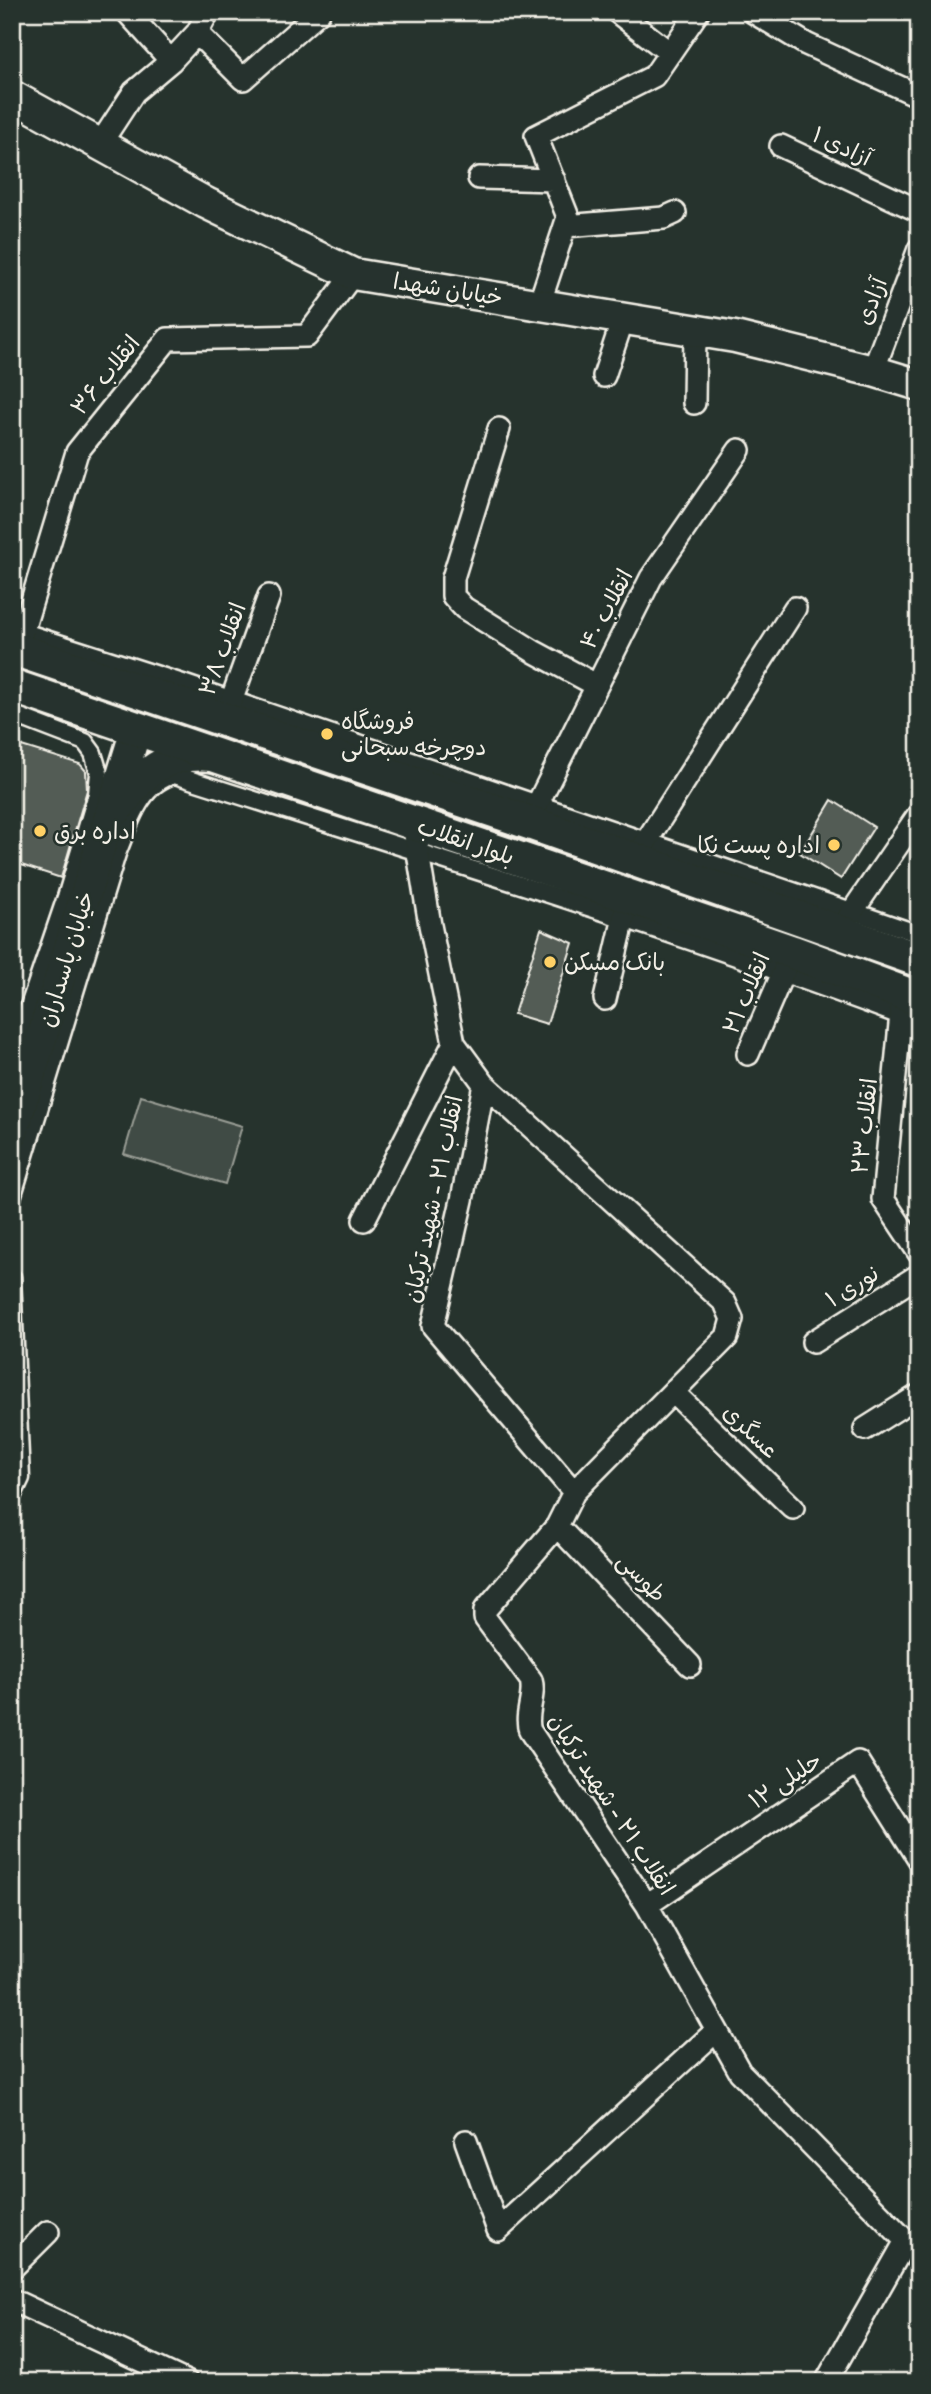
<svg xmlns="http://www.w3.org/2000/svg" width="931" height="2394" font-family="Itim,'Playpen Sans Arabic',sans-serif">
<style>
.green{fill:#414b45;stroke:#9a9e96;stroke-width:2}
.building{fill:#525c55;stroke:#f4f1e8;stroke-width:2}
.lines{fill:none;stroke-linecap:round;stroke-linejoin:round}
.pedestrian-casing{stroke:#f4f1e8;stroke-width:21}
.minor-casing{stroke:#f4f1e8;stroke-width:26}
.secondary-casing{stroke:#f4f1e8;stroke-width:35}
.primary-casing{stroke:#f4f1e8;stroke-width:38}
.pedestrian{stroke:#26332d;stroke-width:16}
.minor{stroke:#26332d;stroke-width:21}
.secondary{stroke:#26332d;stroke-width:30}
.primary{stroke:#26332d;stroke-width:33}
.poi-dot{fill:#ffd166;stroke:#26332d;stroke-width:2.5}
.labels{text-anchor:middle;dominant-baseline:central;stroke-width:5;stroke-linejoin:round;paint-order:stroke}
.street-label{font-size:23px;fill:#f4f1e8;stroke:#26332d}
.poi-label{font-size:23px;fill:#f4f1e8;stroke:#26332d;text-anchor:start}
</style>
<rect width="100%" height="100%" fill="#26332d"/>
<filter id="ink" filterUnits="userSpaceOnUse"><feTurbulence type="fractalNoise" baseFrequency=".0143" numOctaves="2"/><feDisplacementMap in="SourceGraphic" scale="14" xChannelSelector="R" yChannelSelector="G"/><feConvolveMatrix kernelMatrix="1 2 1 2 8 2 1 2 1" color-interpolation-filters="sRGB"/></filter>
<g filter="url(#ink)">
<path class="green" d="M141,1096l101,30 -17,58 -101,-30z"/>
<path class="building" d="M15,744l65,20 6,7 1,19 -26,88 -49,-16v-109z
M832,800l42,27 -33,52 -41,-26z
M541,929l32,14 -26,81 -33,-10z"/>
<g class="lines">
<defs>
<path id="pedestrian" d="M12,628l171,55 736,251
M12,714l73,28 8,11 6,20 -2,21 -31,103 -54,159
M12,1198l105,-344c12,-29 23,-71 58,-79 249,79 500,156 744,248
M12,1277l9,201 -9,19"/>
<path id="minor" d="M127,12l44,49
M617,12l53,41
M753,12l53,32 113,52
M197,33l46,46 76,-67
M100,144l34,-52 37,-31 26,-28 11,-21
M781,146l138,65
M479,178l75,2
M565,226l99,-8 11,-5
M539,305l29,-88 -32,-81 118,-60 44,-64
M873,371l46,-122
M604,376l19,-57
M694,403l1,-72
M499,429l-46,149v18l11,12 69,43 63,34
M17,650l60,-198 91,-113 139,-3 46,-62
M224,721l45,-125
M537,805l114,-227 88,-128
M413,823l17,102 24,118 30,41 -22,116 -29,126 141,166 -17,34 -72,84v8l46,62c5,17 -7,34 -1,51l117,174 93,167 166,169 13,3
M635,859l160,-251
M839,931l80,-117
M903,993l-20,206 36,54
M605,999l24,-103
M748,1054l44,-102
M484,1084l241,219 7,16 -5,18 -153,155
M364,1220l90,-177
M813,1342l106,-67
M673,1392l120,116
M865,1429l54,-34
M557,1526l133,139
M647,1905l211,-143 61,97
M466,2141l32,89 218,-199
M12,2268l36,-36
M12,2300l175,82
M826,2382l80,-141"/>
<path id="secondary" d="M12,96l194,107 147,71 382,63 138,34 46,14
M118,809c27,-38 45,-57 95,-53
M12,1134l124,-404"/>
<path id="primary" d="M12,648l519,175 388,137
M12,686l780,266 127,47"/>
</defs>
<use href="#pedestrian" class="pedestrian-casing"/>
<use href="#minor" class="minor-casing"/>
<use href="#secondary" class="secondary-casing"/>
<use href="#primary" class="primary-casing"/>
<use href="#pedestrian" class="pedestrian"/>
<use href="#minor" class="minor"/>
<use href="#secondary" class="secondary"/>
<use href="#primary" class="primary"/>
</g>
</g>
<g class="poi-dot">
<circle cx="327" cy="734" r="7"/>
<circle cx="40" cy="831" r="7"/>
<circle cx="834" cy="845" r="7"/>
<circle cx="550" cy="962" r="7"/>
</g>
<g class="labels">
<g class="street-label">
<text transform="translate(842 146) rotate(25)">آزادی ۱</text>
<text transform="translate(448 289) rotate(9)">خیابان شهدا</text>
<text transform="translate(871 301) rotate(-69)">آزادی</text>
<text transform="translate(105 375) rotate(-51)">انقلاب ۳۶</text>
<text transform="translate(606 609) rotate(-62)">انقلاب ۴۰</text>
<text transform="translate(222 649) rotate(-70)">انقلاب ۳۸</text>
<text transform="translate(466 841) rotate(19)">بلوار انقلاب</text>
<text transform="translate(66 959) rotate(-73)">خیابان پاسداران</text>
<text transform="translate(746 993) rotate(-67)">انقلاب ۲۱</text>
<text transform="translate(864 1126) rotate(-84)">انقلاب ۲۳</text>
<text transform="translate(433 1199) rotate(-78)">انقلاب ۲۱ - شهید ترکیان</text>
<text transform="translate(852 1286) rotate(-32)">نوری ۱</text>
<text transform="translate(751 1431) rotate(44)">عسگری</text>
<text transform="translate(642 1577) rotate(46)">طوسی</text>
<text transform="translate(785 1780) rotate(-34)">حلیلی ۱۲</text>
<text transform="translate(612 1804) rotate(57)">انقلاب ۲۱ - شهید ترکیان</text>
</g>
<g class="poi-label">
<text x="341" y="721">فروشگاه<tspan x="341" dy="26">دوچرخه سبحانی</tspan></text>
<text x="54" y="831">اداره برق</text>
<text x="820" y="845" text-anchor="end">اداره پست نکا</text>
<text x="564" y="962">بانک مسکن</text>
</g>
</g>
<rect width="931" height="2394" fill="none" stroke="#26332d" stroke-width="42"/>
<rect x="21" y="21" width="889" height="2352" fill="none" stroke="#f4f1e8" stroke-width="2.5" filter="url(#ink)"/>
</svg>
